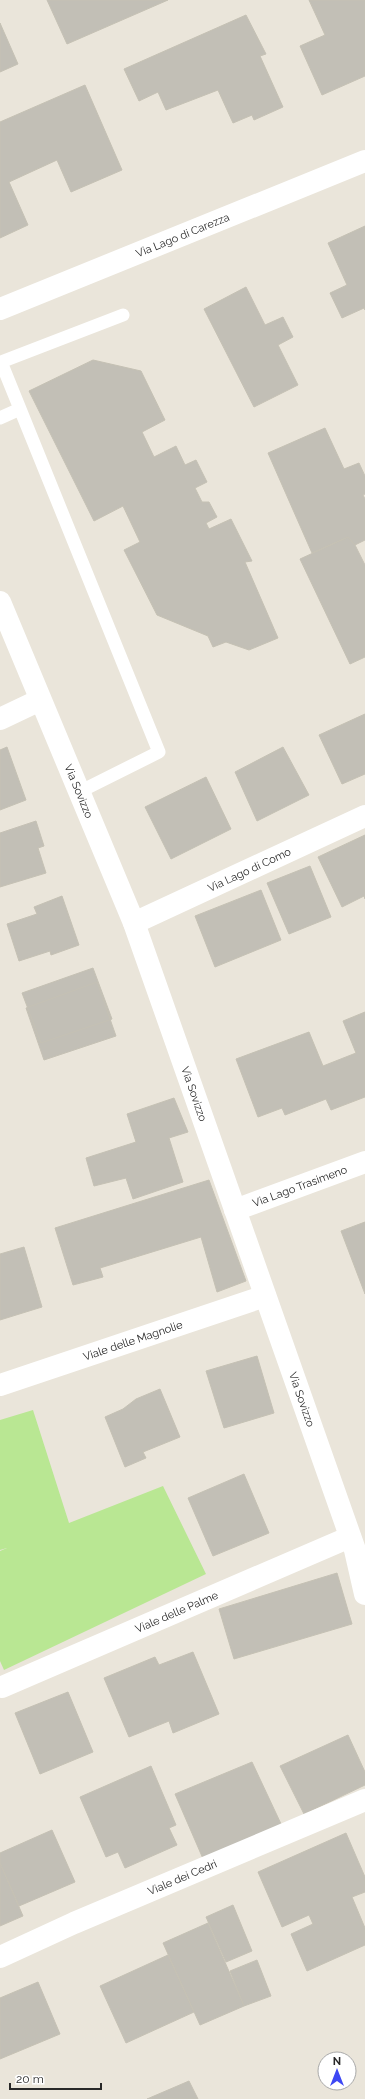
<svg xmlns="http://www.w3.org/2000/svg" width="365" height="2099" font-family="Raleway,sans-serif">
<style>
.pitch{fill:#b9e793}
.building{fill:#c2bfb6;stroke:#c5c1b4}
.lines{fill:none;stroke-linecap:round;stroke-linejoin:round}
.lane{stroke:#fff;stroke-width:13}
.street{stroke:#fff;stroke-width:22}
.secondary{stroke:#fff;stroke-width:22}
.labels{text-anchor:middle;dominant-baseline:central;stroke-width:4;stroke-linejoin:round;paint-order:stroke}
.street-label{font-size:11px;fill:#282828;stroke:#fff}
</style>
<rect width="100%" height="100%" fill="#eae5da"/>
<path class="pitch" d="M33,1410l36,113 94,-37 43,88 -202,96 -4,-9v-110l7,-3 -7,2v-130z"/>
<path class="building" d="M47,0h121l-101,44z
M309,0h56v76l-43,19 -22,-49 25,-11z
M246,15l20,39 -6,2 23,51 -29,13 -2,-5 -19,8 -15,-33 -52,20 -8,-18 -19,9 -15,-32z
M0,23l18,41 -18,8z
M85,85l37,85 -51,22 -14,-32 -48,22 19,43 -28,13v-116z
M365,226v84l-1,-2 -22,10 -12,-25 17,-8 -19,-42z
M246,287l19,38 18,-8 10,20 -15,8 20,40 -44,22 -50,-98z
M93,360l48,11 24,49 -23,12 12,25 22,-11 9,19 11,-5 11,22 -12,6 7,14h7l8,15 -11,6 3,6 22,-10 21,42 -7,1 33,76 -29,12 -23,-8 -13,5 -5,-11 -51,-21 -33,-65 16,-8 -17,-36 -29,15 -65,-130z
M325,428l19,41 15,-6 6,13v18l-2,1 2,4v41l-10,5 -7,-8 -36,16 -44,-100z
M348,537l7,8 10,20v92l-15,7 -50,-105z
M365,714v60l-23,10 -23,-49z
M7,747l19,53 -26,10v-60z
M283,747l26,48 -52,26 -22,-49z
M206,777l25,52 -60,30 -26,-52z
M36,821l8,25 -6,2 8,25 -46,14v-54z
M365,835v64l-1,-3 -22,11 -24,-50z
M310,866l21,51 -42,17 -22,-51z
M261,890l20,50 -66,27 -20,-51z
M62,896l17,49 -28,10 -1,-4 -31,10 -12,-37 30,-10 -3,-7z
M93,968l19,51 -71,24 -19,-50z
M97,982l19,54 -72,24 -18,-52z
M365,1012v85l-34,13 -5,-11 -41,16 -3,-7 -24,9 -22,-58 73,-27 14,34 33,-13 -13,-32z
M174,1098l14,34 -19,6 14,44 -50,17 -7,-21 -32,8 -8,-28 50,-16 -9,-28z
M209,1180l37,101 -29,11 -16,-55 -101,31 3,9 -30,8 -18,-57z
M365,1222v72l-24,-63z
M24,1247l18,60 -42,13v-66z
M257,1356l17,57 -50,15 -18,-57z
M160,1389l20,48 -37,15 3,6 -21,9 -20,-50 18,-8 13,-10z
M244,1474l25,59 -56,23 -25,-58z
M337,1573l15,51 -118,35 -15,-50z
M193,1652l26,62 -46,19 -4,-12 -40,16 -25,-59 51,-21 4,8z
M68,1692l25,60 -53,22 -25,-61z
M348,1735l17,37v13l-61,29 -24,-48z
M252,1762l30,64 -78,35 -29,-67z
M151,1766l25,59 -7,3 8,17 -52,23 -7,-16 -12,5 -26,-60z
M52,1830l23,52 -56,24 -19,-43v-10z
M346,1833l19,44v15l-13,5 13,31v17l-58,26 -16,-37 22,-10 -4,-9 -27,12 -24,-55z
M0,1863l23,53 -23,10z
M233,1905l19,46 -26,11 -20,-45z
M208,1923l36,83 -44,19 -37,-82z
M168,1955l26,57 -68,31 -26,-57z
M257,1960l14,36 -27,10 -14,-35z
M38,1982l22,52 -60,25v-61z
M189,2081l9,18h-51z"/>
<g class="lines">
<path class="lane" d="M0,418l20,-9
M79,792l80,-40 -158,-390 122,-47"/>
<g class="street">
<path id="s1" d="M0,309l365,-148"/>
<path d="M0,719l40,-19"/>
<path id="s2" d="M134,923l231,-107"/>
<path id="s3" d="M235,1210l130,-48"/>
<path id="s4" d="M0,1385l265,-89"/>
<path id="s5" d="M2,1687l348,-150"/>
<path id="s6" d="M0,1957l74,-34 291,-123"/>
</g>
<path class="secondary" id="s7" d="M0,602l134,321 221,627 10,44"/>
</g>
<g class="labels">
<g class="street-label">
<text stroke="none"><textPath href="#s1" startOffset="197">Via Lago di Carezza</textPath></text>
<text stroke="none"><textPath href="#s7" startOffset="205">Via Sovizzo</textPath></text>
<text stroke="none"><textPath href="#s2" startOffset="127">Via Lago di Como</textPath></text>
<text stroke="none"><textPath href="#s7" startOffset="529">Via Sovizzo</textPath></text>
<text stroke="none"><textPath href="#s3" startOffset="69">Via Lago Trasimeno</textPath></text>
<text stroke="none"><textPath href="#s4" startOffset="140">Viale delle Magnolie</textPath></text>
<text stroke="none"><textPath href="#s7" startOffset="853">Via Sovizzo</textPath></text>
<text stroke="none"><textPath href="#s5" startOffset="190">Viale delle Palme</textPath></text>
<text stroke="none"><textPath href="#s6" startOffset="199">Viale dei Cedri</textPath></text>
</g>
</g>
<g transform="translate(337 2071)"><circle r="19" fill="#ffffff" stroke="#a9a9a9"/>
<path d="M0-3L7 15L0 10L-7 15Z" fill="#3d47f4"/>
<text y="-6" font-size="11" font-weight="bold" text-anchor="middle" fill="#282828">N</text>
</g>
<path d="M10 2083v6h91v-6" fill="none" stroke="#282828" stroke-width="2"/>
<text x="16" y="2083" font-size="12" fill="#282828" stroke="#ffffff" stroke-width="3" paint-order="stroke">20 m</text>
</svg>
